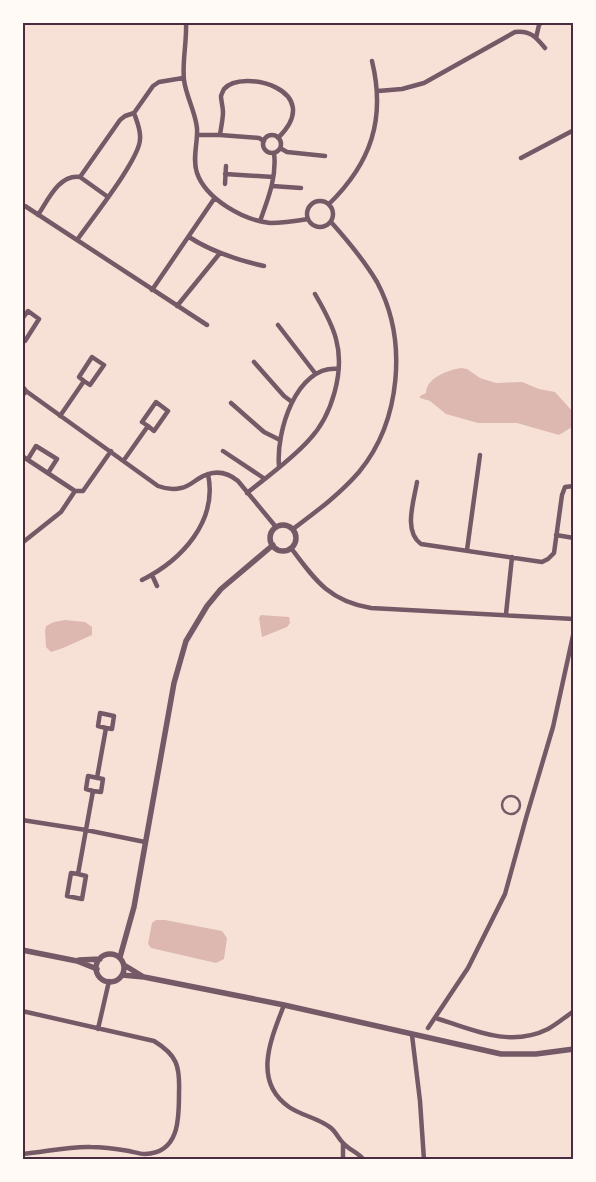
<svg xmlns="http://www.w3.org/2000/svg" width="596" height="1182" font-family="'Space Grotesk',sans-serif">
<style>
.water{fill:#dcb8b0}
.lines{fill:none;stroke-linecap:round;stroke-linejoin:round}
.service{stroke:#755966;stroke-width:2.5}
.minor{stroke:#755966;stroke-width:4.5}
.tertiary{stroke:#755966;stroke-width:5.5}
.neatline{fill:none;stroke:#4a2c40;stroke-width:2}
</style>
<rect width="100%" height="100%" fill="#f7e1d7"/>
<path class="water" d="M461,368l6,1 13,9 16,5 26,-1 17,7 16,3 18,20 -1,15 -13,8 -42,-12h-39l-32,-9 -16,-13 -10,-3v-2l6,-3c0,-15 22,-23 35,-25z
M261,615l28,2 1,6 -3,4 -25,10 -3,-19z
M65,620l20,2 7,5v8l-29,13 -12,4 -5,-5 -1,-16 1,-5 8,-4z
M156,920h9l57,11 5,7 -3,21 -8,4 -65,-15 -3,-4 4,-21z"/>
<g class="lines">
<path class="service" d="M502 805a9 9 0 1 1 18 0a9 9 0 1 1-18 0Z"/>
<path class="minor" d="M186,22c1,20 -4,39 -2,58 2,16 11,31 13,48 1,15 -5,30 0,45 9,26 46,47 73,50 13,0 26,-2 38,-4
M536,38l3,-13 3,-3
M378,91l24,-2 22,-6 91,-51c15,-2 21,5 30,16
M197,135h23l39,3 5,3
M220,135c1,-8 3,-16 3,-23 0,-5 -2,-11 -2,-16 1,-3 2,-5 3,-7 18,-21 103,1 54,49
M263 144a9 9 0 1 1 18 0a9 9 0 1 1-18 0Z
M280,148l7,4 38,4
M521,158l53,-28
M225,174l48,3
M80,177l28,20
M225,184l1,-18
M272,186l29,2
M307 214a13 13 0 1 1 26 0a13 13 0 1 1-26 0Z
M329,204c42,-41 57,-85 43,-143
M25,206l182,119
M38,215c10,-15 21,-41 42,-38l40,-57 5,-4 9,-3 19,-27 6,-4 24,-4
M260,221c8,-22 17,-44 14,-68
M189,237c23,15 48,23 75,29
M77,240c13,-19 63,-81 63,-101 1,-9 -3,-17 -6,-26
M152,290l62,-91
M177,306l43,-53
M22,319l6,-8 11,8 -14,22 -3,-1
M278,325l37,48
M254,362l30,34 8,6
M22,386l4,5 -4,5
M26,391l132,95c8,3 15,4 23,2 7,-1 12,-6 17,-9 14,-9 28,-8 40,2l38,46
M231,403l33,29 16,8
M60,416l24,-35 -5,-4 13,-20 12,8 -14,20 -6,-4
M223,451l42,28
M22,456l53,35h8l28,-40
M28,459l8,-13 21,13 -9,14
M124,460l24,-34 -6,-4 14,-20 12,9 -14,20 -6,-5
M279,466c-3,-34 17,-101 59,-97
M417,482c-3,19 -14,49 4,62l121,18 6,-3 6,-6 8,-58 3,-8 9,-1
M247,493c21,-17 44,-33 62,-53 23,-24 36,-69 27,-101 -4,-16 -13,-31 -21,-45
M293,529c24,-18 47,-35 66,-57 42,-51 49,-132 18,-190 -13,-22 -29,-41 -46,-60
M556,535l18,3
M22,543l39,-31 14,-21
M291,548c24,32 38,53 80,60l203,11
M467,550l13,-95
M152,575l5,11
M142,580c40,-20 76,-59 66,-106
M506,614l6,-57
M97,778l9,-50 6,1 2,-13 -14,-3 -2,13 8,2
M22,820l64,10 59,12
M78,874l-7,-1 -4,23 15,3 4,-23 -8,-2 15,-83 -7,-2 2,-13 15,3 -2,13 -8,-1
M284,1005c-13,34 -32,76 5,102 13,9 30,11 42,21 5,4 7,10 12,15 6,7 15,9 21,17
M22,1011l132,30c23,14 26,25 25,51 0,25 1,61 -34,62 -5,0 -11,-2 -16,-3 -12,-2 -25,-4 -38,-4 -22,-1 -46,5 -69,7
M436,1018c37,12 74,30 112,11 9,-5 17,-12 26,-18
M428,1028l40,-60 37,-74 21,-76 27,-91 21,-96
M98,1029l11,-48
M412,1035l8,66 4,59
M343,1143v17"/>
<path class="tertiary" d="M270 538a13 13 0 1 1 26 0a13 13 0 1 1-26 0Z
M22,950l55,11 20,8
M96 968a14 14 0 1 1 28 0a14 14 0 1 1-28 0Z
M120,957l14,-50 40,-224 12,-42 21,-35 14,-17 52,-44
M79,960l21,-1
M124,965l18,11
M122,975l22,2 140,28 217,49h35l38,-5"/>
</g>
<rect width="596" height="1182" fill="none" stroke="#fffaf5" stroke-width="48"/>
<rect x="24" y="24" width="548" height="1134" class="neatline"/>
</svg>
